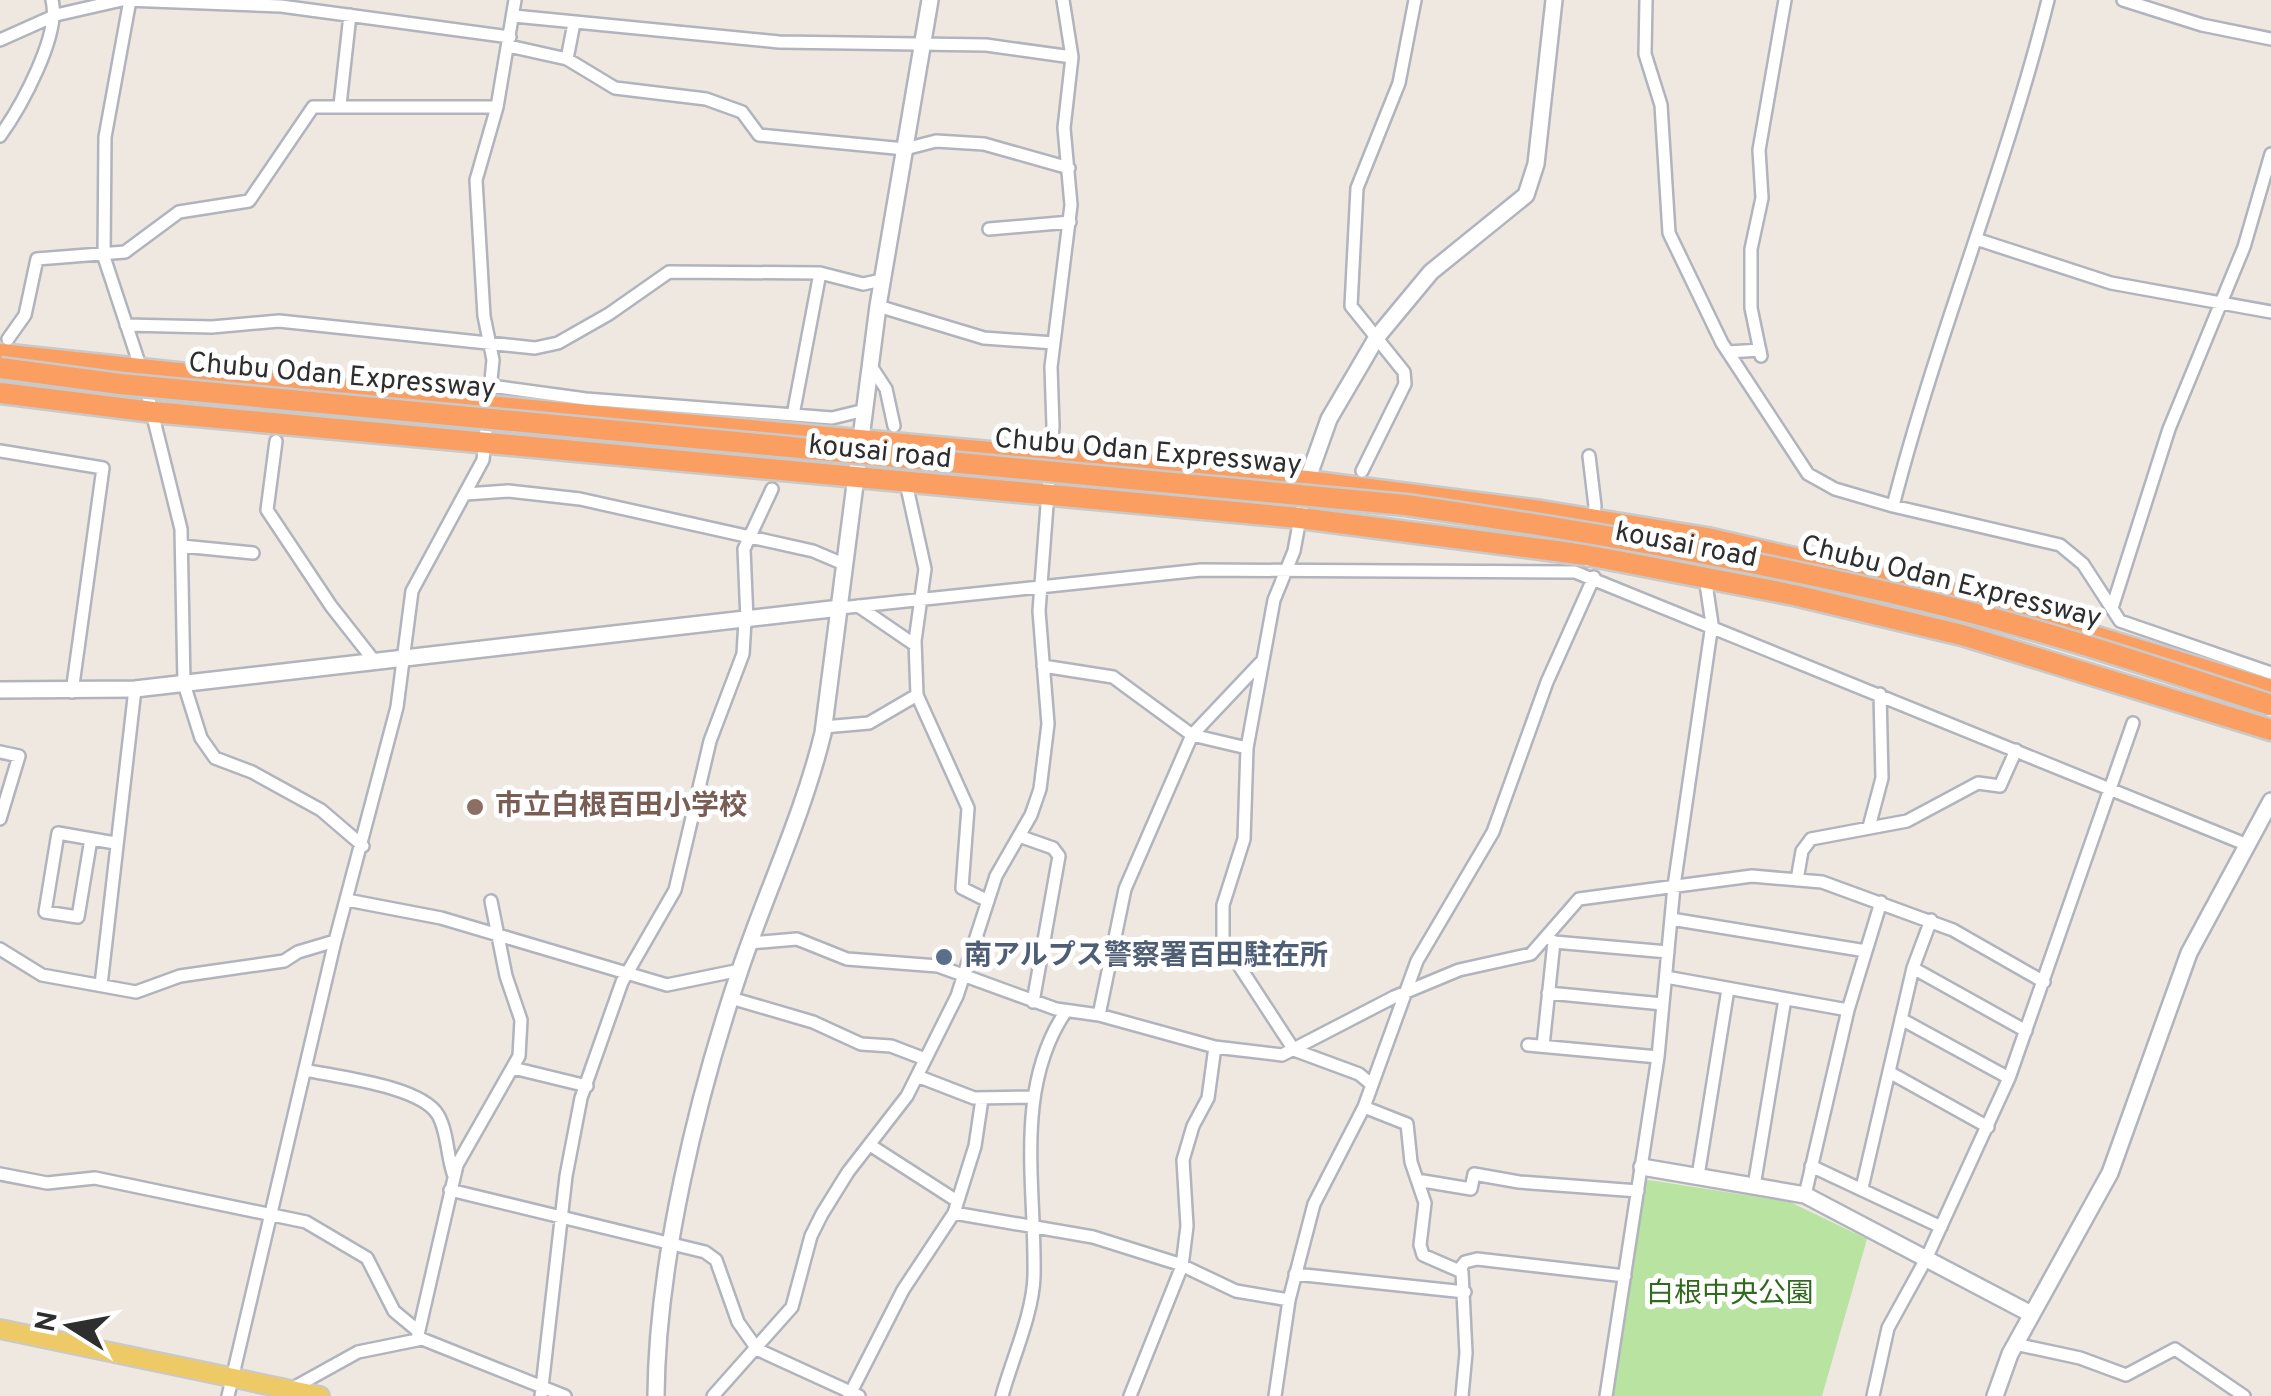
<svg xmlns="http://www.w3.org/2000/svg" width="2271" height="1396" font-family="Overpass,'Noto Sans JP',sans-serif">
<style>
.green{fill:#b9e3a0}
.lines{fill:none;stroke-linecap:round;stroke-linejoin:round}
.street-casing{stroke:#b1b4bd;stroke-width:16}
.secondary-casing{stroke:#b1b4bd;stroke-width:20}
.primary-casing{stroke:#c9c9c9;stroke-width:22}
.highway-casing{stroke:#c9c9c9;stroke-width:25}
.street{stroke:#fff;stroke-width:11}
.secondary{stroke:#fff;stroke-width:15}
.primary{stroke:#eeca67;stroke-width:18}
.highway{stroke:#fa9e61;stroke-width:20}
.highway-bridge-casing{stroke:#c9c9c9;stroke-width:25;stroke-linecap:butt}
.highway-bridge{stroke:#fa9e61;stroke-width:20}
.education-dot{fill:#8d6e63;stroke:#fff;stroke-width:4}
.service-dot{fill:#5c6f8a;stroke:#fff;stroke-width:4}
.labels{text-anchor:middle;dominant-baseline:central;stroke-width:10;stroke-linejoin:round;paint-order:stroke}
.street-label{font-size:28px;fill:#2e2e2e;stroke:#fff}
.education-label{font-size:28px;font-weight:bold;fill:#785e54;stroke:#fff;text-anchor:start}
.service-label{font-size:28px;font-weight:bold;fill:#4e5e75;stroke:#fff;text-anchor:start}
.park-label{font-size:28px;fill:#306b1d;stroke:#fff}
</style>
<rect width="100%" height="100%" fill="#eee8e1"/>
<path class="green" d="M1649,1180l141,22 77,37 -45,157h-211l33,-214z"/>
<g class="lines">
<defs>
<path id="street" d="M126,0l155,6 229,31
M130,0l-25,137 -1,120 38,115 39,157 3,155 17,54 14,20 37,14 69,38 42,36
M1646,0l-1,54 16,51 8,128 53,110 86,131 27,15 58,17 167,39 23,19 37,57 151,52
M2123,0l79,25 69,14
M514,16l265,26 207,3 86,12
M0,40l56,-25 66,-15
M509,46l58,13 48,29 91,11 36,13 17,23 146,14 31,-8 48,3 85,24
M567,59l7,-36
M340,105l10,-90
M0,136c21,-29 61,-102 52,-136
M989,229l81,-7
M1976,239l135,44 160,29
M878,306l106,32 70,5
M126,325l86,2 67,-6 256,27 23,-5 51,-29 60,-42 151,1 43,11 19,-4
M8,339l17,-24 12,-56 88,-7 54,-40 70,-11 64,-94h184
M1728,352l32,-2
M1761,356l-10,-48v-59l11,-51 -3,-48 26,-150
M871,366l15,23 8,37
M491,386l95,13 246,19 33,-8
M793,415l27,-142
M276,441l-9,69 64,96 44,56
M0,451l103,17 -31,224
M1362,471l43,-87 -1,-12 -53,-66 6,-118 42,-105 16,-83
M906,483l19,86 -10,72 2,54 51,113 -6,80 26,13
M466,494l42,-3 72,8 233,52 33,14
M1893,506c44,-172 112,-334 155,-506
M182,546l71,7
M1587,560l8,-54 -6,-50
M858,606l57,39
M840,608l361,-38 374,2 670,272
M2112,608l57,-179 75,-182 27,-93
M747,620l-3,-71 28,-60
M1043,666l70,11 79,58 55,13 -3,91 -21,66v36l71,109 65,24 12,10
M824,727l45,-4 48,-28
M1247,748l27,-148 20,-49 11,-60
M0,752l19,4 -19,63
M1869,827l13,-49 -2,-84
M1019,836l34,12 6,8 -26,146
M91,839l-13,78 -33,-5 13,-79 57,10
M1797,880l5,-29 9,-12 96,-18 71,-38 22,3 16,-36
M347,900l94,18 226,67 73,-15
M1671,919l195,32
M1554,942l114,10
M750,943l47,-4 50,20 91,7 118,43 43,6 116,32 67,8 112,-58 65,-27 72,-16 48,-55 173,-23 70,6 131,48 91,52
M0,949l42,26 94,17 44,-16 104,-15 14,-9 37,-11
M1913,968l113,63
M1666,977l182,33
M101,985l34,-296
M1548,993l115,11
M731,998l82,24 48,22 30,2 34,13
M1099,1015l26,-126 67,-154 71,-75
M1901,1019l108,59
M1528,1045l130,12
M1543,1046l11,-104 -5,-4
M513,1068l74,18
M305,1070c32,7 116,16 133,45 10,17 9,43 16,61
M1889,1072l99,55
M917,1076l57,22 60,-1
M1364,1107l43,17 4,38 14,41 -5,42 3,10 39,17 4,81 -4,43
M870,1145l87,56
M1811,1166l130,61
M0,1174l47,9 48,-5 211,44 61,36 27,53 24,20
M1698,1176l30,-187
M1417,1180l54,9 3,-15 45,8 119,9
M1754,1186l31,-187
M1862,1188l51,-220 18,-48
M450,1190l255,62 11,8 22,62 17,24
M1805,1195l43,-185 33,-108
M954,1213l139,24 86,27 57,27 53,9
M1459,1270l6,-8 12,-3 148,17
M1295,1274l170,18
M417,1339l40,-174 62,-109 2,-36 -15,-44 -15,-75
M2015,1344l65,14 46,17 49,-26 69,47
M754,1348l105,48
M293,1388l65,-36 64,-13 143,57
M228,1396l107,-455 62,-234 15,-116 71,-131 10,-100 -9,-44 -8,-136 21,-73 18,-107
M541,1396l25,-220 15,-78 41,-116 53,-92 35,-149 33,-87 2,-33
M713,1396l79,-89 19,-71 11,-22 26,-42 59,-76 50,-100 39,-120 35,-61 9,-26 8,-65 -9,-113 14,-185 -2,-59 20,-162 -7,-77 8,-71 -9,-57
M849,1396l54,-106 51,-77 21,-67 7,-47
M1002,1396c10,-37 31,-82 32,-120 2,-89 -21,-187 32,-265
M1130,1396l52,-130 5,-40 -4,-66 10,-34 15,-28 7,-51
M1275,1396l14,-96 25,-96 50,-97 53,-146 76,-129 54,-150 47,-105
M1606,1396l52,-339 16,-171 38,-262 -7,-47
M1873,1396l15,-68 38,-69 83,-181 124,-355"/>
<path id="secondary" d="M1307,481l22,-62 48,-82 54,-65 95,-77 10,-31 18,-164
M0,690l135,-1 705,-81
M1642,1167l163,28 226,119
M656,1396c1,-134 41,-299 84,-426 27,-80 63,-155 83,-237l55,-427 52,-306
M1995,1396l15,-42 100,-181 79,-220 82,-152"/>
<path id="primary" d="M0,1329l320,67"/>
<path id="highway" d="M0,354l488,52 819,75 234,30 166,27 265,61 299,91
M0,393l153,19 1147,106 287,37 207,40 168,40 309,95"/>
</defs>
<use href="#street" class="street-casing"/>
<use href="#secondary" class="secondary-casing"/>
<use href="#primary" class="primary-casing"/>
<use href="#highway" class="highway-casing"/>
<use href="#street" class="street"/>
<use href="#secondary" class="secondary"/>
<use href="#primary" class="primary"/>
<use href="#highway" class="highway"/>
<defs>
<path id="highway-bridge" d="M0,368l120,16 1286,121c176,25 350,55 523,97 116,28 229,66 342,103"/>
</defs>
<use href="#highway-bridge" class="highway-bridge-casing"/>
<use href="#highway-bridge" class="highway-bridge"/>
</g>
<circle class="education-dot" cx="475" cy="807" r="10"/>
<circle class="service-dot" cx="944" cy="957" r="10"/>
<g class="labels">
<g class="street-label">
<text transform="translate(342 377) rotate(5)">Chubu Odan Expressway</text>
<text transform="translate(880 453) rotate(6)">kousai road</text>
<text transform="translate(1148 453) rotate(5)">Chubu Odan Expressway</text>
<text transform="translate(1686 546) rotate(11)">kousai road</text>
<text transform="translate(1951 583) rotate(14)">Chubu Odan Expressway</text>
</g>
<g class="education-label">
<text x="495" y="807">市立白根百田小学校</text>
</g>
<g class="service-label">
<text x="964" y="957">南アルプス警察署百田駐在所</text>
</g>
<g class="park-label">
<text x="1730" y="1295">白根中央公園</text>
</g>
</g>
<g transform="translate(70 1326) rotate(281)" stroke="#ffffff" stroke-width="8" paint-order="stroke">
<path d="M0-8L18 38L0 25L-18 38Z" fill="#2e2e2e"/>
<text y="-15" font-size="28" font-weight="bold" text-anchor="middle" fill="#2e2e2e">N</text>
</g>
</svg>
